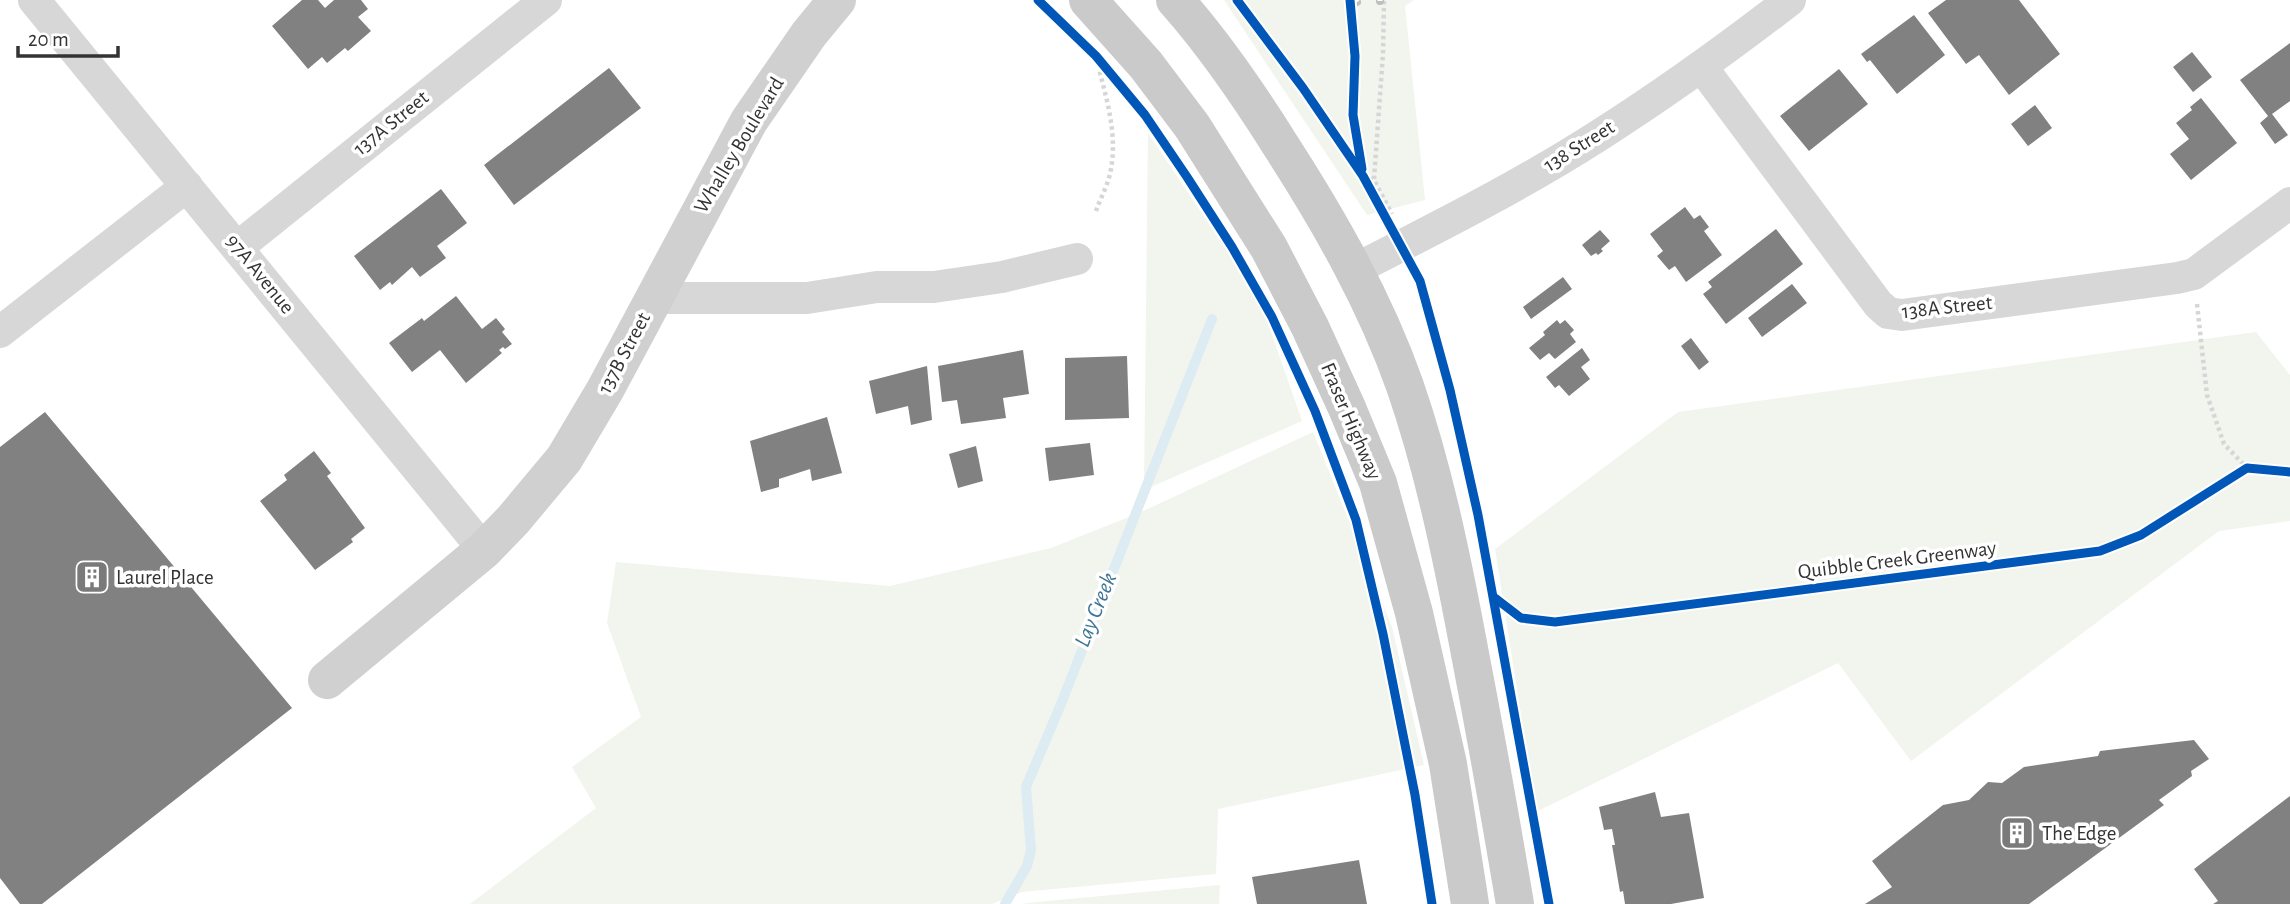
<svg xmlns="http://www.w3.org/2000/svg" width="2290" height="904" font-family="'Alegreya Sans',sans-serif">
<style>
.green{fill:#f1f5ed}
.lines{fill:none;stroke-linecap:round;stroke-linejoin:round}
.stream{stroke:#ddebf3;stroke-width:10}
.building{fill:#818181}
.path{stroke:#d6d6d6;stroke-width:4.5;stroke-dasharray:3.5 3.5;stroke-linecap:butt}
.street{stroke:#d7d7d7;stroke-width:32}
.secondary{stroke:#d0d0d0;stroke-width:38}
.primary{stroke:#cacaca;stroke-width:38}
.rail-casing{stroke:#bebebe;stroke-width:8}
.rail{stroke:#fff;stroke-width:5;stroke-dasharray:16;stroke-linecap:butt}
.cycleway-casing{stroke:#fff;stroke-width:13}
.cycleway{stroke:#0057b8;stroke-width:9}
.labels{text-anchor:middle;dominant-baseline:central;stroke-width:7;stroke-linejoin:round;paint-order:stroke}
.street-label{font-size:21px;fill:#333;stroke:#fff}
.poi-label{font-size:21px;fill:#333;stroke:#fff;text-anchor:start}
.water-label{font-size:23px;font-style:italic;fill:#3f7597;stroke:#fff}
</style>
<rect width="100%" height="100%" fill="#fff"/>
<path class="green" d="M1224,0h190l-9,6 20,194 -58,15z
M1148,133l112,167 42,121 -158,69z
M2256,332l34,43v146l-71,10 -308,230 -73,-98 -302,149 -41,-263 183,-137z
M1313,432l79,195 32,138 -206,44 -2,65 -194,18 -30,12h-522l126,-96 -24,-41 69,-50 -34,-94 9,-61 274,24 161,-38 88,-35z
M1220,885l-1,19h-195l2,-1z"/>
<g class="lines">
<path class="stream" d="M1005,904l22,-38 4,-16 -5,-63 35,-83 151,-385"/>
</g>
<path class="building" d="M302,0h16l7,8 9,-8h27l7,9 -10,8 13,14 -23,20 -3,-3 -18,15 -5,-6 -14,12 -36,-43z
M1946,0h73l41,54 -51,41 -30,-40 -13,9 -38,-51z
M1914,15l31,40 -48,39 -27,-34 -3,2 -6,-8z
M2290,43v58l-18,13 16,21 -13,9 -15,-21 8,-7 -28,-36z
M2192,52l20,25 -19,15 -20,-25z
M609,68l32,40 -127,97 -30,-40z
M1839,69l29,35 -59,47 -29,-35z
M2201,98l36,45 -46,37 -21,-26 19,-15 -13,-16 16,-13 -2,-3z
M2035,105l17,23 -24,18 -17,-22z
M441,189l26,34 -30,23 9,12 -26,19 -8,-10 -20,18 -2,-3 -10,8 -26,-34z
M1685,207l9,12 6,-4 9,12 -5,4 18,24 -36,27 -11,-16 -6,4 -12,-14 6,-5 -13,-17z
M1776,229l27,35 -77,60 -23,-30 9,-7 -4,-5z
M1600,230l10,11 -9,8 2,2 -5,4 -2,-2 -5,3 -9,-11z
M1563,277l9,12 -41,30 -8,-12z
M1792,284l15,19 -45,34 -14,-19z
M456,296l26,33 14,-11 9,11 -3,3 10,12 -7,5 -2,-2 -4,3 3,3 -36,30 -26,-33 -28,22 -23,-29 33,-25 2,3z
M1557,320l3,4 5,-4 9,10 -4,4 6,8 -21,17 -6,-6 -9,7 -11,-12 16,-13 -2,-3z
M1691,338l18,24 -10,8 -18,-24z
M1582,348l8,12 -9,7 9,12 -21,17 -10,-11 -4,3 -9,-11z
M1023,350l6,44 -26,4 3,20 -45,6 -4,-24 -15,2 -4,-36z
M1127,356l2,62 -64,2v-62z
M927,366l5,54 -21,5 -3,-19 -32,8 -7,-33z
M45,412l247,296 -250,196h-22l-20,-26v-431z
M827,417l15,56 -30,8 -2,-12 -31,10v8l-18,5 -11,-51z
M1090,443l4,32 -45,6 -4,-33z
M976,446l7,35 -25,7 -9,-34z
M314,451l17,22 -4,3 38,52 -14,11 2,3 -38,28 -55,-69 27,-21 -3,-5z
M2194,740l15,19 -18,12 1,5 -33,24 5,5 -135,99h-164l27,-17 -20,-26 71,-56 26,-5 19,-18 14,1 22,-16 74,-11 2,-5z
M1655,792l6,25 28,-4 15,85 -33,6h-46l-2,-13 -3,1 -8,-47h3l-3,-16 -8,1 -5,-23z
M2290,796v108h-77l5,-3 -24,-32z
M1359,860l8,44h-110l-5,-27z"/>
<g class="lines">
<path class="path" d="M1363,176l11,4 18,34
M1373,193l10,-139 1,-54
M1096,211c4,-12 11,-24 14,-37 8,-36 -2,-70 -11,-105
M2197,304l10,91 17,49 23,24"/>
<path class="street" d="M34,0l450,550
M1701,66l177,238 10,9 14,2 275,-37 17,-4 96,-71
M238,247l308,-247
M1354,270c82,-42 166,-84 244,-134 66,-42 130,-88 192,-136
M653,298h154l70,-11h57l68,-10 75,-18
M0,332l187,-146"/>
<path class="secondary" d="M327,680l157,-130 29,-30 51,-61 41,-69 144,-269 60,-87 28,-34"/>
<path class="primary" d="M1088,0l58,65 46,61 77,122 41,79 37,81 31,75 36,130 34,151 22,140
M1175,0c40,45 74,95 106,146 49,76 94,155 124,240 28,81 46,167 62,252 17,88 33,177 48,266"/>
<defs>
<path id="rail" d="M1356,0l1,2
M1380,0v1"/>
</defs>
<use href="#rail" class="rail-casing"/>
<use href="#rail" class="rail"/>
<defs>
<path id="cycleway" d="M1038,0l58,56 49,59 42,62 45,70 40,70 43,94 41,109 27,114 32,161 17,109
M1237,0l66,88 60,88 57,105 30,109 28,125 71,389
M1350,0l5,56 -2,59 9,54
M1495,598l26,20 34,4 545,-71 41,-16 106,-67 43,4"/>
</defs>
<use href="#cycleway" class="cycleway-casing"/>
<use href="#cycleway" class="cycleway"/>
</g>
<defs>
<symbol id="building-square" viewBox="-11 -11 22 22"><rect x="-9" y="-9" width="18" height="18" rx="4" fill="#7a7a7a" stroke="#fff"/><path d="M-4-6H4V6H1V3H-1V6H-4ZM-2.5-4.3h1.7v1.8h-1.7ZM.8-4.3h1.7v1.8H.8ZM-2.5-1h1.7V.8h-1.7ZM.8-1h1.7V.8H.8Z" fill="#fff"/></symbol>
</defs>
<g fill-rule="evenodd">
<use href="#building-square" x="73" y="558" width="38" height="38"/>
<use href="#building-square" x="1998" y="814" width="38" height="38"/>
</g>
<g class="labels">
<g class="street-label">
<text transform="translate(391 123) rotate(-39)">137A Street</text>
<text transform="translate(739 145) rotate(-59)">Whalley Boulevard</text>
<text transform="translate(1579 146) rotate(-32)">138 Street</text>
<text transform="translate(260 274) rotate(51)">97A Avenue</text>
<text transform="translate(1947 307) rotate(-6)">138A Street</text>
<text transform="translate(624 353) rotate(-62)">137B Street</text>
<text transform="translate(1351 421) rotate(67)">Fraser Highway</text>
<text transform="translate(1897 560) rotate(-7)">Quibble Creek Greenway</text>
</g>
<g class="poi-label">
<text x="116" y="577">Laurel Place</text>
<text x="2042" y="833">The Edge</text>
</g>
<g class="water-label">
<text transform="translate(1096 610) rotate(-68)">Lay Creek</text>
</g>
</g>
<path d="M18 46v10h100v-10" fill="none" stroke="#333333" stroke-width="3.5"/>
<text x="28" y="46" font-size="21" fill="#333333" stroke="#ffffff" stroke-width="5" paint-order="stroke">20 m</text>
</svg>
